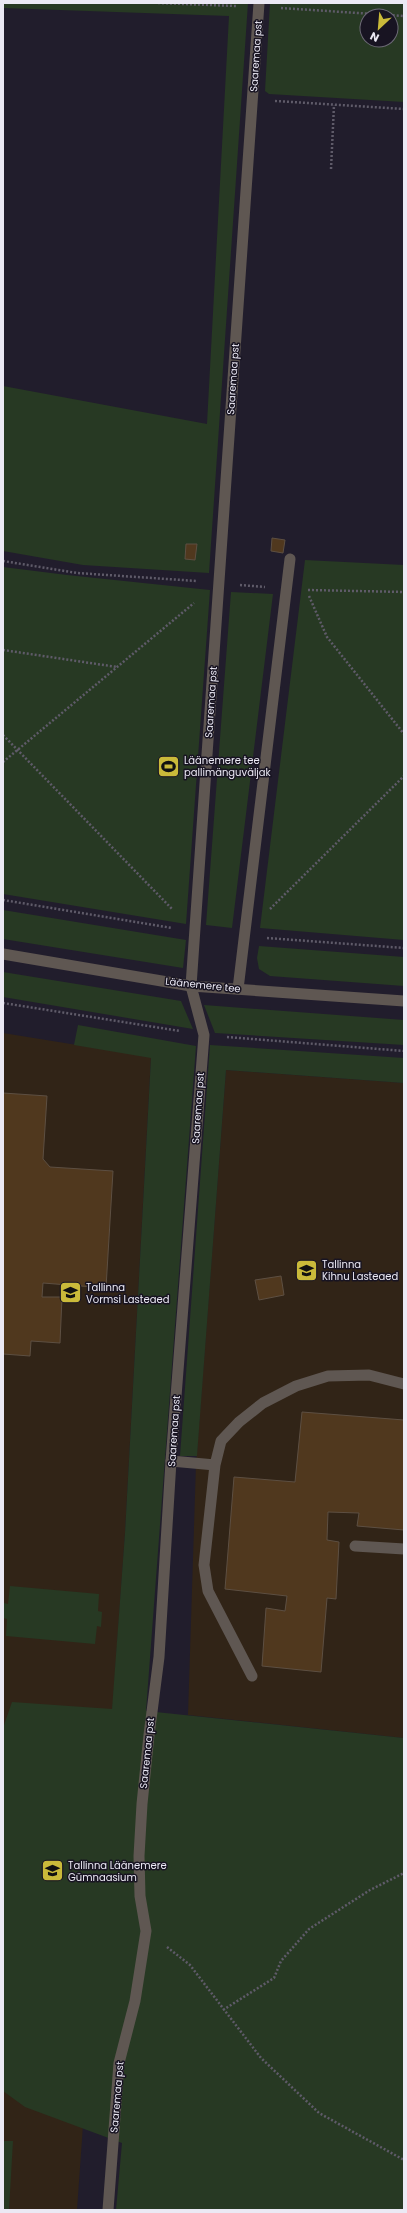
<svg xmlns="http://www.w3.org/2000/svg" width="407" height="2213" font-family="Poppins,sans-serif">
<style>
.education{fill:#312417}
.green{fill:#273923;fill-rule:evenodd}
.building{fill:#50381e;stroke:#5d4f42}
.lines{fill:none;stroke-linecap:round;stroke-linejoin:round}
.path{stroke:#5f5b69;stroke-width:2.5;stroke-dasharray:2 2;stroke-linecap:butt}
.service{stroke:#5f5752;stroke-width:11}
.pedestrian{stroke:#5f5752;stroke-width:11}
.minor{stroke:#5f5752;stroke-width:11}
.labels{text-anchor:middle;dominant-baseline:central;stroke-width:3;stroke-linejoin:round;paint-order:stroke}
.street-label{font-size:10px;fill:#ebe9f4;stroke:#181422}
.poi-label{font-size:10px;fill:#ebe9f4;stroke:#181422;text-anchor:start}
</style>
<rect width="100%" height="100%" fill="#211d2c"/>
<path class="education" d="M3,1033l148,24 -26,476 -48,677h-74z
M226,1070l178,13v655l-216,-23 8,-251z"/>
<path class="green" d="M3,3h245l-39,570 -126,-8 -80,-14v-165l204,38 22,-408 -226,-8z
M270,3h134v99l-135,-8 -4,-3zM367,16h24v24h-24z
M305,560l99,5v375l-144,-12z
M3,567l64,8 143,15 -24,334 -183,-30z
M231,592l42,2 -41,334 -26,-3z
M3,910l183,30 -3,28 -180,-29z
M259,946l145,11v29l-134,-10 -11,-7 -2,-11z
M3,972l178,29 12,28 -190,-32z
M204,1005l200,15v25l-189,-12z
M78,1025l118,21 -50,665 258,27v472h-288l6,-67 -97,-36 -22,-16v-363l9,-26 100,7 13,-176 26,-475 -77,-13z
M210,1045l194,13v25l-178,-13 -29,386h-17z
M10,1586l89,8 -1,17 4,1 -1,15 -4,-1 -2,18 -89,-8 1,-17 -4,-1 1,-15 4,1z
M3,2141h10l-4,69h-6z"/>
<path class="building" d="M272,538l13,2 -2,13 -12,-2z
M186,544h11l-2,16 -10,-1z
M3,1093l44,3 -4,63 7,8 63,4 -7,117 -63,-5 -1,14h20l-2,46 -29,-2 -1,15 -27,-2z
M281,1276l3,19 -25,5 -4,-20z
M302,1412l102,8v110l-47,-4 2,-13 -31,-1 -1,28 12,2 -3,57 -9,-1 -6,74 -59,-6 4,-58 19,3 2,-15 -62,-7 9,-112 61,5z"/>
<g class="lines">
<path class="path" d="M158,3l78,3
M281,8l123,8
M275,101l129,8
M331,169l3,-64
M3,561l74,12 120,8
M240,585l25,2
M308,590l96,2
M309,596l18,41 77,97
M3,650l114,17
M3,735l170,175
M3,762l191,-159
M3,900l169,28
M270,909l134,-133
M267,938l137,10
M3,1003l177,28
M227,1037l177,14
M167,1947l23,18 71,93 58,55 85,47
M223,2010l51,-32 7,-17 28,-32 61,-39 34,-17"/>
<path class="service" d="M238,989l52,-430
M171,1461l44,4
M355,1546l49,3
M252,1676l-44,-85 -4,-26 11,-100 6,-24 18,-19 24,-19 33,-17 32,-10 41,-1 35,9"/>
<path class="pedestrian" d="M108,2210l11,-147 16,-62 11,-70 -6,-35 -1,-40 3,-52 7,-69 10,-78 12,-196 33,-426 -13,-49 68,-983"/>
<path class="minor" d="M3,954l188,32 213,15"/>
</g>
<defs>
<symbol id="stadium-square" viewBox="-11 -11 22 22"><rect x="-9" y="-9" width="18" height="18" rx="4" fill="#caba3a" stroke="#181422"/><path d="M0-5a6.5 5 0 1 0 0 10a6.5 5 0 1 0 0-10ZM-3.5-1.8h7v3.6h-7Z" fill="#111"/></symbol>
<symbol id="school-square" viewBox="-11 -11 22 22"><rect x="-9" y="-9" width="18" height="18" rx="4" fill="#caba3a" stroke="#181422"/><path d="M0-5L7-2L0 1L-7-2ZM-4 1L0 2.5L4 1V4Q0 6-4 4Z" fill="#111"/></symbol>
</defs>
<g fill-rule="evenodd">
<use href="#stadium-square" x="156" y="754" width="25" height="25"/>
<use href="#school-square" x="294" y="1258" width="25" height="25"/>
<use href="#school-square" x="58" y="1280" width="25" height="25"/>
<use href="#school-square" x="40" y="1858" width="25" height="25"/>
</g>
<g class="labels">
<g class="street-label">
<text transform="translate(256 56) rotate(-86)">Saaremaa pst</text>
<text transform="translate(233 379) rotate(-86)">Saaremaa pst</text>
<text transform="translate(211 702) rotate(-86)">Saaremaa pst</text>
<text transform="translate(203 985) rotate(6)">Läänemere tee</text>
<text transform="translate(198 1108) rotate(-86)">Saaremaa pst</text>
<text transform="translate(174 1431) rotate(-86)">Saaremaa pst</text>
<text transform="translate(147 1753) rotate(-84)">Saaremaa pst</text>
<text transform="translate(117 2097) rotate(-85)">Saaremaa pst</text>
</g>
<g class="poi-label">
<text x="184" y="760">Läänemere tee<tspan x="184" dy="12">pallimänguväljak</tspan></text>
<text x="322" y="1264">Tallinna<tspan x="322" dy="12">Kihnu Lasteaed</tspan></text>
<text x="86" y="1287">Tallinna<tspan x="86" dy="12">Vormsi Lasteaed</tspan></text>
<text x="68" y="1865">Tallinna Läänemere<tspan x="68" dy="12">Gümnaasium</tspan></text>
</g>
</g>
<rect width="407" height="2213" fill="none" stroke="#ebe9f4" stroke-width="8"/>
<g transform="translate(379 28) rotate(206)"><circle r="19" fill="#181422" stroke="#6c6976"/>
<path d="M0-3L7 15L0 10L-7 15Z" fill="#caba3a"/>
<text y="-6" font-size="11" font-weight="bold" text-anchor="middle" fill="#ebe9f4">N</text>
</g>
</svg>
